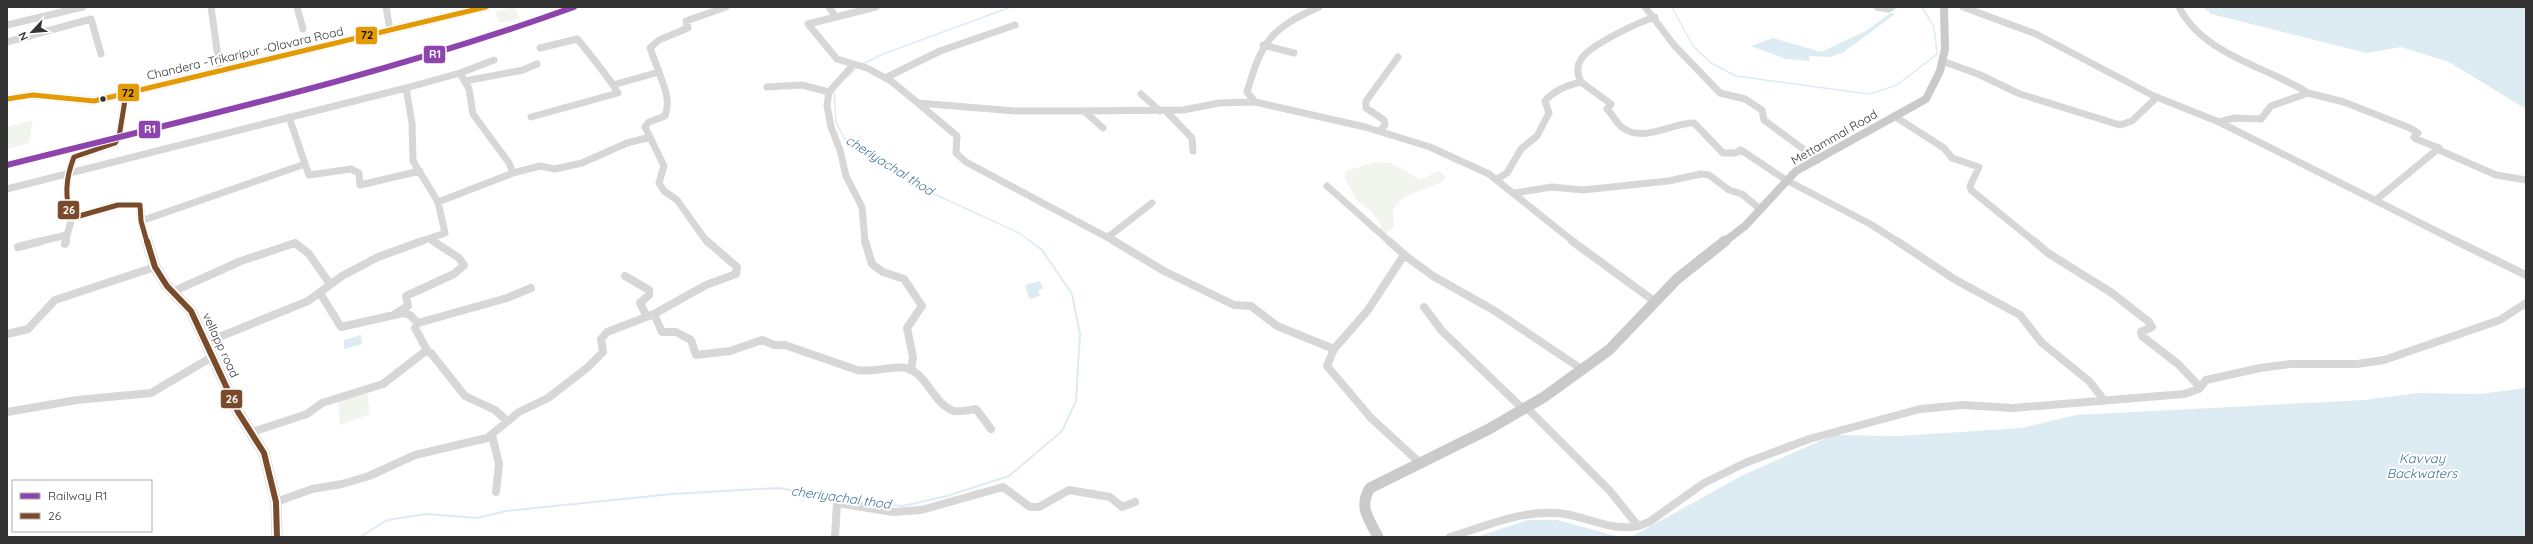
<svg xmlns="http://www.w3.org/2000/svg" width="2533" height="544" font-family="Quicksand,sans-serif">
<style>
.green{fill:#f1f5ed}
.water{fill:#ddebf3}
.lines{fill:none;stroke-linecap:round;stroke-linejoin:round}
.stream-far1{stroke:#ddebf3;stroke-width:1.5}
.stream{stroke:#ddebf3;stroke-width:2}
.minor-far1{stroke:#d7d7d7;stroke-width:7}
.minor{stroke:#d7d7d7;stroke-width:8}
.major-far1{stroke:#cacaca;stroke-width:8}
.major{stroke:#cacaca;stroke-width:11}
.bus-1-far1-casing{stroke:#fff;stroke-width:8}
.bus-1-casing{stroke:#fff;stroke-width:10}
.bus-2-casing{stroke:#fff;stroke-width:8}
.bus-1-far1{stroke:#7a4b2a;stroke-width:5}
.bus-1{stroke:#7a4b2a;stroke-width:6}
.bus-2{stroke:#e39a05;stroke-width:5}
.rail-1-casing{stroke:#fff;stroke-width:8}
.rail-1{stroke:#8e44ad;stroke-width:6}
.bus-dot{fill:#333;stroke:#fff;stroke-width:1.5}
.labels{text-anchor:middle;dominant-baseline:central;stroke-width:4;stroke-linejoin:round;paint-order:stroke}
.street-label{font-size:12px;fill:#333;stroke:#fff}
.water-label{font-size:13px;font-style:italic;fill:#3f7597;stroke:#fff}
.line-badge{stroke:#fff;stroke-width:1.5}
.badge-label{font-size:11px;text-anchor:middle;font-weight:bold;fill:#fff}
.pale-badge-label{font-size:11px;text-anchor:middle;font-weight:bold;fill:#111}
</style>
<rect width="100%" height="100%" fill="#fff"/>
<path class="green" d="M514,7l6,11 -19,5 -6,-11z
M33,120l-4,23 -22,6v-22z
M1376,162l15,1 30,17 15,-8h5l5,6c-11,12 -44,11 -53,33 -1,4 2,11 1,16l-10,7 -6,-6 4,-2 -13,-17 -12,-8 -12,-22v-7l4,-2z
M367,392l3,22 -30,11 -2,-24z"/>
<path class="water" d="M2203,7h323v102l-77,-47 -48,-15 -35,6 -155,-39z
M1890,13l5,1 -51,38 -14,5 -21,-1 1,5 -24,-2 -35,-13 22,-8 48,14 45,-21z
M1040,281l3,8 -5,1 2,6 -11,3 -4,-14z
M361,335l1,9 -18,5v-9z
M2526,388v149h-895l114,-63 89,-39 65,1 123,-8 54,-13 289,-15 52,-7 63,1z
M1528,520h29l63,17h-144z"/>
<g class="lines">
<path class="stream-far1" d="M1672,7l21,39 18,17 25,13 133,18 28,-9 40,-31 -3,-27 -12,-20
M863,64l20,-10 128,-47
M847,77l8,-7
M834,90l2,32 8,16 39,21 36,28 100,46 12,9"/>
<path class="stream" d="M360,537l27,-17 40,-6 50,4 29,-7 166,-17 107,-6 92,16 32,2 44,-10 62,-20 53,-45 14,-30 4,-67 -8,-40 -30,-44 -12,-9"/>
<path class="minor-far1" d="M211,7l9,64
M297,7l6,22
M386,7l4,23
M829,7l7,10
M876,7l-68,17 29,35 30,9 24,13 27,22 97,8h63l105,-1 36,-7 36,-1 110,25 65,20 59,27 85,68
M1645,7l29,38 46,48 25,6 17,11 2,10 54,40
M1877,7l11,2 4,-2
M1963,7l73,27 118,62 65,26 239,120
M2179,7c24,48 87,59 129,86l-37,13 -10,13 -27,-1 -15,4
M7,25l76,-18
M7,42l84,-23 10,35
M1263,45l31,8
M540,48l37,-9c3,2 32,40 36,46
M1942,61l36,13 42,20 100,31 12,-4 25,-24
M853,65l-24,27 -2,13 4,22 9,23 6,26 16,31 3,35
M460,73l9,16 4,25 36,49 4,10
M885,78l55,-27 75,-26
M465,81l58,-11 14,-6
M1581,82c-4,-8 -5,-16 1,-24 8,-13 57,-36 73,-41
M767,87l35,-2 27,7
M2308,93l36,9 66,26 8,5 -4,4 2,2 23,9 -63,52
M1141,94l19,17
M1255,102l-8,-10c15,-51 23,-63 72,-85
M919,104l38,32 -1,17 10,9 150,80
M1084,111l19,17
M1166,111l26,27 1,13
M1894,116l50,32 8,10 27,9 -9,19 1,4 64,52
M531,117l87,-24 -5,-8 46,-13 -9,-24 9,-8 29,-12 -2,-7 40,-14
M1380,131l5,-6 -1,-5 -18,-12v-7l32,-44
M650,137l14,29 -5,17 5,8 13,9 30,42
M2439,150l57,25 30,5
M305,164l4,11 42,-6 8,4 1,12 60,-14
M1497,179l10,-6 14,-24 16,-13 12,-23 -4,-12c9,-11 23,-16 36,-19l30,22 -4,5c6,6 10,15 16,19 21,15 48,-5 71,-5l29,30h12l6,-3 45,30 86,45 26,17
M1327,186l63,56
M7,189l399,-101
M1515,193l37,-6 31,3 85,-9 33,-7 8,1 20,15 13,4 18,15
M438,202l75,-29 27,-7 15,3 27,-6 45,-20 23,-6 -5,-10 4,-5 16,-6c6,-16 -1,-29 -6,-44
M141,221l164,-57 -16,-47
M1108,237l44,-34
M431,239l4,3
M37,242l30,-7
M65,242l7,-24
M419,242l26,-9 -7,-31 -25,-41 -1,-38 -6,-35 54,-15 34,-13"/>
<path class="minor" d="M865,241l7,23 11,8 21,7 18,27 -15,22 6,29 -2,13
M1114,241l50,30 70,34 17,1 26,20 57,23 -7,17 44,52 48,44
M1389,241l18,16
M1572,241l82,60
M1897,241l57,38 66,36 22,28 47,38 15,19
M2034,241l14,12 64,40 37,29 3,5 -11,5 1,4 36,28 22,23
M2456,241l70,34
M65,244l1,-3
M18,247l24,-6
M625,276l24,14v5l-9,8 7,14
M172,292l69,-31 54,-18 14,11 21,30
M320,293l21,34 62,-14 7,2 8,8
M1424,307l18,24 81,78
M395,314l13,-8 -2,-10 48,-22 10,-9 -5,-7 -26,-17
M654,314l8,18h14l15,8 5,15 34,-4 32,-11 12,5h11l72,25c16,3 38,-5 49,-2 22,6 27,36 48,43 6,1 16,-1 22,-2l15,20
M7,334l21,-5 27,-29 100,-33
M207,342l101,-41 34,-25 36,-19 44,-16
M1334,349l34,-39 34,-52 5,-1 26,19 62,35 88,59
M426,352l5,1 34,43 30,14 12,11
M1526,407l84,84 28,35 11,-4 55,-39 41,-20 64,-24 111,-30 43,-4 50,3 171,-14 15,-5 7,-9 54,-12 30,-4h67l27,-4 116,-40 26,-17
M7,412l70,-12 74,-7 61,-36
M252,432l55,-18 15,-11 61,-19 44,-34 -12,-22 3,-5 89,-25 24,-10
M492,435l7,29 -3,28
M276,502l36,-13 30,-5 27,-8 46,-21 72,-17 32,-26 29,-14 39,-30 16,-16 -2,-13 6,-7 47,-18 52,-29 30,-11 1,-7 -30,-26
M835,537l2,-34 56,9 28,-2 82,-23 27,20h9l30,-17 41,7 12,10 13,-5
M1450,537c33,-10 72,-27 107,-24 29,2 52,19 81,13"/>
<path class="major-far1" d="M126,94l-7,43 -4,6 -41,14c-8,20 -10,41 -2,61l46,-13h22l1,16 6,21
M7,99l26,-4 61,6 392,-94
M1724,242l21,-16 51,-55 130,-72 14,-28 5,-22 -1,-42"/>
<path class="major" d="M147,241l8,26 12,19 24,25 47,101 26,41 12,49 1,35
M1378,537c-9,-18 -20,-30 -8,-49l119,-59 55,-32 65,-47 68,-71 48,-38"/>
<defs>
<path id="bus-1-far1" d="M126,94l-7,43 -4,6 -41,14c-8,20 -10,41 -2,61l46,-13h22l1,16 6,21"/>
<path id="bus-1" d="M147,241l8,26 12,19 24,25 47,101 26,41 12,49 1,35"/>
<path id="bus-2" d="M7,99l26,-4 61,6 392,-94"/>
</defs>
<use href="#bus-1-far1" class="bus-1-far1-casing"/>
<use href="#bus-1" class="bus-1-casing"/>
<use href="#bus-2" class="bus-2-casing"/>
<use href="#bus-1-far1" class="bus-1-far1"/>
<use href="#bus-1" class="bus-1"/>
<use href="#bus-2" class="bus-2"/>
<defs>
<path id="rail-1" d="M7,165c191,-48 382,-91 567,-158"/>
</defs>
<use href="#rail-1" class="rail-1-casing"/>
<use href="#rail-1" class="rail-1"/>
</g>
<circle class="bus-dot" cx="103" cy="99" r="3.5"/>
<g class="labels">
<g class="street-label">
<text transform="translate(245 53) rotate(-13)">Chandera -Trikaripur -Olavara Road</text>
<text transform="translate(1834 137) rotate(-30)">Mettammal Road</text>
<text transform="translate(221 345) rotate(65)">vellapp road</text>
</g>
<g class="water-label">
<text transform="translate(890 165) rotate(32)">cheriyachal thod</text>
<text x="2422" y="458">Kavvay<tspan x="2422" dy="15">Backwaters</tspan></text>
<text transform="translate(841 497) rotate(8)">cheriyachal thod</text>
</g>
</g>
<g class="line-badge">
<rect x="355" y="26" width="23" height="19" rx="4" fill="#e39a05"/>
<rect x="423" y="45" width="23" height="19" rx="4" fill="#8e44ad"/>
<rect x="117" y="83" width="23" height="19" rx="4" fill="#e39a05"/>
<rect x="138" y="120" width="23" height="19" rx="4" fill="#8e44ad"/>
<rect x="57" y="200" width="23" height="20" rx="4" fill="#7a4b2a"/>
<rect x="220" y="389" width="23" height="20" rx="4" fill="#7a4b2a"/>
</g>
<g class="badge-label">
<text x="435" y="58">R1</text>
<text x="150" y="133">R1</text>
<text x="69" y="214">26</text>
<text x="232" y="403">26</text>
</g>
<g class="pale-badge-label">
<text x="367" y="39">72</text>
<text x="128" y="97">72</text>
</g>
<rect width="2533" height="544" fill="none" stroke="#333333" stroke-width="16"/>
<rect x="12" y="480" width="140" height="52" fill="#ffffff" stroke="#adadad"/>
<rect x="20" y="493" width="20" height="6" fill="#8e44ad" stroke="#adadad"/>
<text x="48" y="500" font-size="12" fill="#333333">Railway R1</text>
<rect x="20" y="513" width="20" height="6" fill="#7a4b2a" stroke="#adadad"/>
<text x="48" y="520" font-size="12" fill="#333333">26</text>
<g transform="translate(32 32) rotate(244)" stroke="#ffffff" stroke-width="3" paint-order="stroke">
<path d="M0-3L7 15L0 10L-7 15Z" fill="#333333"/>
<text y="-6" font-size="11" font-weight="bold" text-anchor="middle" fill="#333333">N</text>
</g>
</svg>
